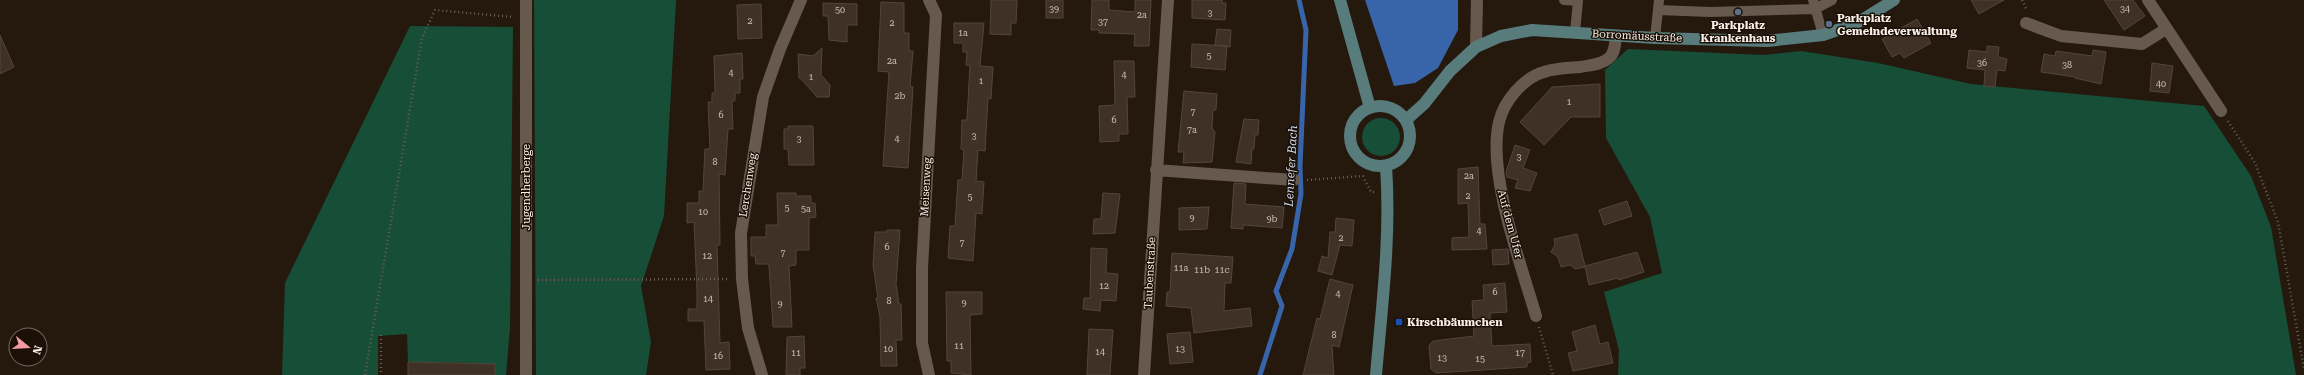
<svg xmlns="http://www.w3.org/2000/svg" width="2304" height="375" font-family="'Roboto Serif',serif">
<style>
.green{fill:#174e37}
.water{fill:#3864aa}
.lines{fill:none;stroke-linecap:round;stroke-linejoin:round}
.stream{stroke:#3864aa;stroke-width:5}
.building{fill:#3f3126;stroke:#534539}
.path{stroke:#695e55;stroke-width:2.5;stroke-dasharray:1 3;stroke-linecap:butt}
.lane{stroke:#67594d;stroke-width:10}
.street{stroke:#67594d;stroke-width:12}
.secondary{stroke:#587c7c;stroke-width:12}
.service-dot{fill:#5c6f8a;stroke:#1b1006;stroke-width:1.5}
.transit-dot{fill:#1a4fb4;stroke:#1b1006;stroke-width:1.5}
.labels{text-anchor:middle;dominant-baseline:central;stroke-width:3;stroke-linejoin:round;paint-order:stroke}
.number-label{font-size:9px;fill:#cac0b8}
.poi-label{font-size:11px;font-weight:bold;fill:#f8efe8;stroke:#1b1006;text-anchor:start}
.street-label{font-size:11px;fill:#f8efe8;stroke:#1b1006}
.water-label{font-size:12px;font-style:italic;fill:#d1def2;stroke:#1b1006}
</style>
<rect width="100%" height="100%" fill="#25190e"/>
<path class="green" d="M534,0h142l-12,216 -23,70 10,56 -5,33h-110z
M410,26l103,1 -3,301 -4,47h-28v-12l-70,-1 -1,-28 -29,2v39h-96l3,-92z
M1628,49l136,6 37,-4 77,12 93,21 233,22 47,70 20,51 25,148h-678l1,-25 -15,-58 58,-19 -12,-56 -44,-79 -1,-68z
M1362 137a19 19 0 1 1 38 0a19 19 0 1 1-38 0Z"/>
<path class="water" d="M1365,0h93v30l-20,38 -23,15 -21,3z"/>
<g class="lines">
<path class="stream" d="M1260,375l22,-69 -6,-15 16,-42 9,-55 -1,-28 6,-136 -7,-30"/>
</g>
<path class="building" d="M991,0h26l-1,23h-5v12l-21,-1z
M1046,0h17v18h-17z
M1092,0h17v10l26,2v-12h16l-2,46h-15l1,-12 -36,-1v-3h-8z
M1192,0h30v3h4l-1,17 -33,-2z
M1971,0h33l-25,14z
M2104,0h29l12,16 -21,14z
M881,2l23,1v30h5v18h4l-3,36h3l-5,81 -25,-2 6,-94 -11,-1z
M823,3l34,1v21h-10v17l-18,-2 -1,-24h-5z
M761,4l1,34 -24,1 -1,-34z
M1917,19l14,24 -27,15 -4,-5 -8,4 -10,-18z
M954,23h30l-4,43 13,1 -2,32 -3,-1 -3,53 -7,-1 -2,31 8,1 -2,32 -6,-1 -3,48 -25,-3 2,-32h5l3,-46h4l2,-30 -3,-1 1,-29h5l3,-55h-4l1,-13h-4v-9h-9z
M1217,29l14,1 -1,17 -15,-2z
M0,35l14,32 -14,7z
M1192,44l35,2 -2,24 -34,-3z
M1987,46l12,1 -1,10 9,2 -2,12 -8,-1 -2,17 -11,-1 1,-16 -18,-2 2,-18 18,2z
M822,48l-1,27 9,10 -1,12h-12l-16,-18 -2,-1 -1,-24 15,2z
M2093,50l13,2 -5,32 -26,-6v-1l-34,-5 3,-18 11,2 1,-5 36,5z
M742,53l1,26h-3v14h-5v8h-3l1,28h-5l-3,46 -6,-1 1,71h-3l3,98 9,-1 1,27 -24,1 -2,-49h-16v-12h9v-19l-3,-68 -7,1v-20h12v-12h4l2,-42h5l-2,-47h4v-9h3l-1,-37z
M1114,61h20l1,36h-8l1,37h-9v7l-19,1 -1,-36 16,-1z
M2152,63l21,3 -4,27 -19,-2z
M1600,84v33h-29l-27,28 -24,-23 32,-35z
M1184,91l33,3 -1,16h-3l-1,18 3,4 -3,30 -29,1 1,-11h-6z
M1244,119l15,1 -1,15h-3l-1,14h-2l-1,15 -15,-2z
M788,126h25l1,39h-25l-1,-16h-4v-20h4z
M1515,145l15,5 -7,18 14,5 -7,18 -15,-3 3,-8 -11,-3 -1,-5z
M1478,167l2,57h5l2,25 -35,1v-12l17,-1 -1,-34 -10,1v-35z
M1234,183l12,1 -1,20 39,3 -2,21 -39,-3v4l-12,-1z
M777,193h19v3h15v7h4l1,14 -7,1v32h-13v15l-7,1 3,61h-19l-4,-61 -1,-2h-12l-1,-8h-4v-19h15v-12h12z
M1103,193l17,1 -5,39 -22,1 1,-15h7z
M1627,201l5,15 -28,9 -5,-15z
M1209,207l-2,22 -28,1v-22z
M1336,218l18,2 -2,26 -12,-1 -8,30 -14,-4 4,-15 6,2 2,-26h5z
M887,230h13l-4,54 3,20h2l1,36h-6l1,26h-16l-1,-49 -4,-19h2l-5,-33 2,-33h11z
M1577,234l8,32 52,-14 7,20 -25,8 -1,-2 -29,7 -4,-18 -10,2 -5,-4 -9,2 -3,-10 -7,-5 4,-7 -1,-6z
M1091,248l16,1 -1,24 12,1 -2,27 -15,-1 -1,11 -17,-2 1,-11h6z
M1508,249l1,15 -16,1 -1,-15z
M1172,253l61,4 -2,26h-6l-1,28 26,-3 2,18 -58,7 -3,-25 -25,-2 1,-14h3z
M1330,279l23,6 -14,62 -7,-2 2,30h-31l14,-57 3,1z
M1505,283l2,29 -17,1 2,33 38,-2 1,18 -4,1v4l-91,6 -5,-4 -2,-23 4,-5 41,-5 -2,-35 12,-1 -1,-15z
M946,292h36v22l-12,1 1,60 -20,-2v-12h-4z
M1595,325l5,19 8,-2 5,21 -40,8 -5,-18 9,-2 -5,-19z
M1089,329l24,1 -3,45h-23z
M1190,332l3,30 -23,2 -3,-30z
M804,336l1,32h-5v7h-14l1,-38z
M408,362l87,2v11h-87z"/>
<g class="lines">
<path class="path" d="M2022,0l5,11
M2228,121l27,42 23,59 26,147
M1307,180l56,-4 8,16h3
M538,280l191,-1
M1539,327l14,48
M381,335v40
M365,375l57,-337 13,-28 78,7"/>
<path class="lane" d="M1564,0l14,1 -3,31
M1813,0l10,35
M1658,10l52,2 105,-3 17,-9
M1655,38l4,-38"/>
<path class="street" d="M526,0v375
M929,0l7,15 -14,253v75l7,32
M2148,0l73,111
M2026,23l35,13 81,8 24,-15
M1476,47l1,-47
M1156,170l138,10
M1536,316c-15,-52 -49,-142 -37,-194 5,-21 24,-44 45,-50 11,-4 24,-4 36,-5 10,-2 21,-2 29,-9 6,-5 6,-14 7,-22
M762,375l-14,-47 -6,-49 -1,-46 22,-136 17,-48 21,-49
M1144,375l24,-375"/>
<path class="secondary" d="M1340,0l30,108
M1350 136a30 30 0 1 1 60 0a30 30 0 1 1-60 0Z
M1406,120l18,-16 26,-33 26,-24 25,-11 31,-6 123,8 112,3 56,-6 34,-12 37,-23
M1376,375c6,-70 15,-139 10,-209"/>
</g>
<g class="service-dot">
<circle cx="1738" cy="12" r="4"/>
<circle cx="1829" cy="24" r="4"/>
</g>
<rect class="transit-dot" x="1395" y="318" width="8" height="8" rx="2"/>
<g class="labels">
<g class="number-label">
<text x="1054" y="9">39</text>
<text x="2125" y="9">34</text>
<text x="840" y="10">50</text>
<text x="1210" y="13">3</text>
<text x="1142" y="15">2a</text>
<text x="750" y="21">2</text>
<text x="1103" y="22">37</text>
<text x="892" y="23">2</text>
<text x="963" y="33">1a</text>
<text x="1209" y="56">5</text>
<text x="892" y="61">2a</text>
<text x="1982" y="63">36</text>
<text x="2067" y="65">38</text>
<text x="731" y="73">4</text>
<text x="1124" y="75">4</text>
<text x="811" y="77">1</text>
<text x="981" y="81">1</text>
<text x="2161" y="84">40</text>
<text x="900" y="96">2b</text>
<text x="1569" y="102">1</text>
<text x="1193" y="112">7</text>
<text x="721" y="115">6</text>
<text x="1114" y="120">6</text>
<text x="1192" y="130">7a</text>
<text x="974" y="136">3</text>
<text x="799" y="139">3</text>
<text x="897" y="139">4</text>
<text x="1519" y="157">3</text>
<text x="715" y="162">8</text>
<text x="1469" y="176">2a</text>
<text x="1468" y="196">2</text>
<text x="970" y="197">5</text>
<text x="787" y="208">5</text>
<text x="806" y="209">5a</text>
<text x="703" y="212">10</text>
<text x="1192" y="218">9</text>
<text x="1272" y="219">9b</text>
<text x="1479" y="231">4</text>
<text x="1341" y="238">2</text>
<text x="962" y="243">7</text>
<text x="887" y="247">6</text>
<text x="783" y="253">7</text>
<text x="707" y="256">12</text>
<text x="1181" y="268">11a</text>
<text x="1202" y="270">11b</text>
<text x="1222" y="270">11c</text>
<text x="1104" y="286">12</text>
<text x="1495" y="292">6</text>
<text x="1338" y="294">4</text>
<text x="708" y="299">14</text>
<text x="889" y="301">8</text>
<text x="964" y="303">9</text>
<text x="780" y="304">9</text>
<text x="1334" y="335">8</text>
<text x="959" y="346">11</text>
<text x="888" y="349">10</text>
<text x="1180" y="349">13</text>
<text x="1100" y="352">14</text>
<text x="796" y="353">11</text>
<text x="1520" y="353">17</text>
<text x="718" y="356">16</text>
<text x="1442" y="358">13</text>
<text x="1480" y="359">15</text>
</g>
<g class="poi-label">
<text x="1837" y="18">Parkplatz<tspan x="1837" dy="13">Gemeindeverwaltung</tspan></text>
<text x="1738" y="25" text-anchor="middle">Parkplatz<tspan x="1738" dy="13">Krankenhaus</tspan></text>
<text x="1407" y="322">Kirschbäumchen</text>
</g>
<g class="street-label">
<text transform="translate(1637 36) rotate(3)">Borromäusstraße</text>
<text transform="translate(748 185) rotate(-81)">Lerchenweg</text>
<text transform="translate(526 187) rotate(-90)">Jugendherberge</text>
<text transform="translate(926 187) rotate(-87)">Meisenweg</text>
<text transform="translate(1510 224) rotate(75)">Auf dem Ufer</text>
<text transform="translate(1150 273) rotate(-87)">Taubenstraße</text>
</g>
<g class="water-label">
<text transform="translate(1291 166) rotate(-87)">Lennefer Bach</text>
</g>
</g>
<g transform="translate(28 347) rotate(108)"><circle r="19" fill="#1b1006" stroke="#736960"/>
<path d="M0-3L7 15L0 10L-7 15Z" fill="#f49aa4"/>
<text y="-6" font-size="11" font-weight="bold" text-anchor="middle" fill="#f8efe8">N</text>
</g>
</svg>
